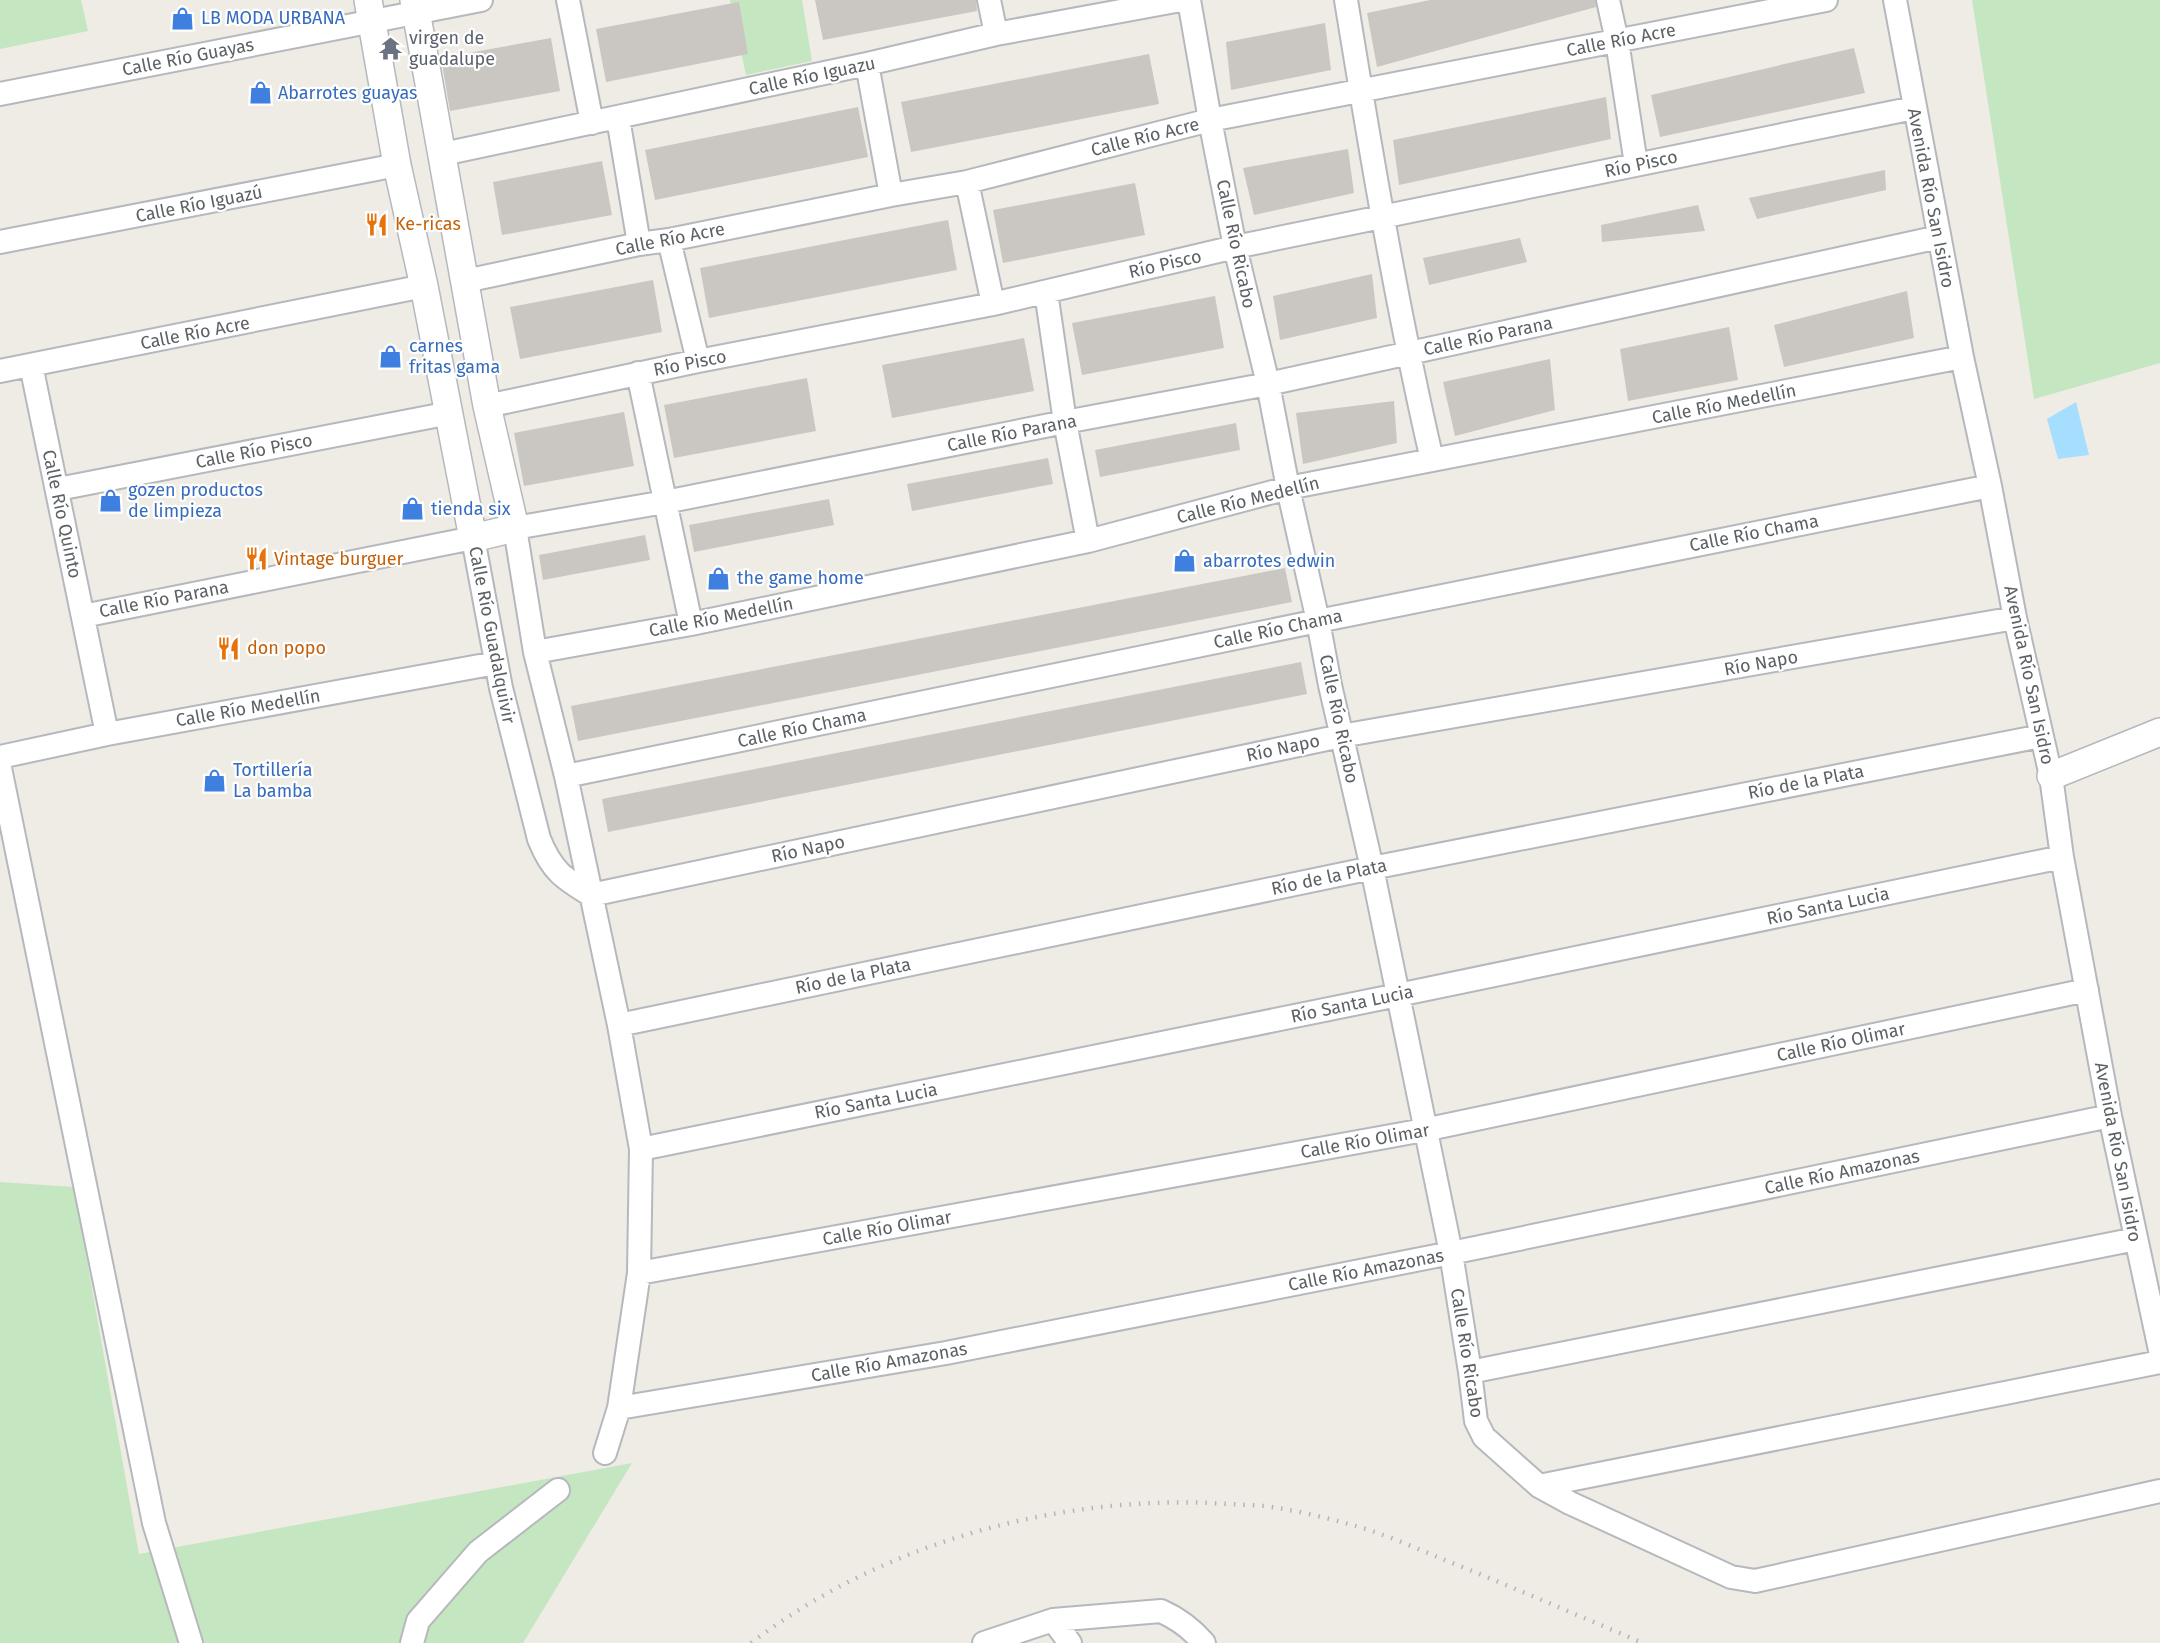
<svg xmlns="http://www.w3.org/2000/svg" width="2160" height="1643" font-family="'Fira Sans',sans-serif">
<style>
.green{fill:#c4e6c1}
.water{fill:#a5deff}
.building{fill:#cac7c2}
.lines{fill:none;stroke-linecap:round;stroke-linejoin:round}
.minor-casing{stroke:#b5b8bc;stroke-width:26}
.tertiary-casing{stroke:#b5b8bc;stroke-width:30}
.minor{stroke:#fff;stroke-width:22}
.tertiary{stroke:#fff;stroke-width:27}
.rail{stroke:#b3b4b5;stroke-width:4.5;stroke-dasharray:1.5 8;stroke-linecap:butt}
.labels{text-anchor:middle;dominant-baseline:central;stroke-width:4.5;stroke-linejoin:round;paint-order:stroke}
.shop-label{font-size:18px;fill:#366cbe;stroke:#fff;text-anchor:start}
.worship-label{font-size:18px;fill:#5b616d;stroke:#fff;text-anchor:start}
.street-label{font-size:18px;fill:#5c6165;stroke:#fff}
.food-label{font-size:18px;fill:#c56008;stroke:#fff;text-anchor:start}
</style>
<rect width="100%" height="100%" fill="#efece5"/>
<path class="green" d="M0,0h81l7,31 -88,18z
M730,0h72l10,61 -66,14z
M1972,0h188v363l-126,36z
M0,1182l74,5 65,367 493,-91 -109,180h-523z"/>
<path class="water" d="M2076,402l13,53 -31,4 -11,-40z"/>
<path class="building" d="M815,0h161l1,11 -154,29z
M1430,0h165l1,7 -219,60 -10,-54z
M739,2l9,52 -142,28 -10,-53z
M1325,23l6,47 -100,20 -5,-48z
M551,38l9,53 -110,20 -9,-53z
M1854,48l11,45 -205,44 -9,-42z
M1149,54l10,50 -248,48 -10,-50z
M1606,97l5,42 -212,46 -6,-45z
M858,107l10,50 -213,43 -10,-50z
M1348,149l6,44 -100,22 -11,-47z
M602,161l10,54 -110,20 -9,-53z
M1885,170l1,20 -129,29 -8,-21z
M1135,183l10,52 -142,28 -10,-53z
M1698,205l7,26 -103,11 -1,-17z
M948,220l9,50 -248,48 -9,-50z
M1520,238l7,24 -98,23 -6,-27z
M1372,274l5,44 -97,22 -7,-44z
M653,280l9,52 -142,27 -10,-52z
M1907,291l7,47 -130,29 -10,-42z
M1215,296l9,52 -142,27 -10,-52z
M1729,327l9,53 -110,21 -8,-52z
M1024,338l10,53 -142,27 -10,-53z
M1550,359l5,51 -100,26 -12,-54z
M807,378l9,53 -142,27 -10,-53z
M1394,401l3,42 -94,21 -7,-51z
M624,412l10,54 -110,20 -10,-53z
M1236,423l4,27 -140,27 -5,-27z
M1048,458l5,26 -141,27 -5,-27z
M829,499l5,26 -140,27 -5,-27z
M645,535l5,25 -107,20 -4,-25z
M1285,568l7,34 -714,139 -7,-35z
M1301,662l6,32 -699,138 -6,-33z"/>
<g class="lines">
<defs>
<path id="minor" d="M568,0l24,123
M989,0l7,34
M1189,0l21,120 25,127 33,137 20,104 30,133 12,64 42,183 79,385 19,119 6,49 8,16 55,49 31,17 161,74 24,4 405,-90
M1346,0c25,154 51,308 86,460
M1608,0l9,41 19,123
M1895,0l67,357 28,129 25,132 36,158 11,81 48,259 50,234
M867,64l24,131
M0,94l481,-94
M618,118l21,126
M443,154l424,-90 129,-30 185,-34
M967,182l26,122
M669,240l29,121
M0,242l397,-77
M465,281l174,-37 30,-4 222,-45 76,-13 243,-62 616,-120
M1046,292l19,130 23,119
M31,365l76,369
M0,371l424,-85
M638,373l53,251
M487,406l211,-45 295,-57 242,-57 679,-139
M58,489l392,-76
M83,616l390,-78 28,150 38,151c13,32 24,39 52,56l750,-159 674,-118
M535,652l156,-28 397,-83 200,-53 674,-131
M0,757l107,-23 389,-71
M0,768l154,755 37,120
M566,776l752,-155 672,-135
M619,1025l753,-157 669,-132
M641,1149l757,-154 664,-138
M639,1273l785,-143 663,-140
M1470,1372l666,-133
M619,1408l327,-55 505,-100 659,-137
M605,1453l14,-45 20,-135 2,-124 -22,-124 -53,-249 -31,-124 -20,-124 150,-26 400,-80 203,-38 671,-147
M1539,1486l621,-124
M1053,1620l17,23
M412,1643l6,-22 60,-69 80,-62
M984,1643l69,-23 108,-9c18,8 30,17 43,32"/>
<path id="tertiary" d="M368,0l29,165 27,121 49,252 42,-10 -28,-122 -73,-406
M2051,776l109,-44"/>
</defs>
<use href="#minor" class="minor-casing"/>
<use href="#tertiary" class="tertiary-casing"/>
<use href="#minor" class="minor"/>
<use href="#tertiary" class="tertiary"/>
<path class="rail" d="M751,1643c134,-102 312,-150 479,-139 16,1 32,1 48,4 24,4 50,10 74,17 31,8 63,23 93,35 67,27 132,55 198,83"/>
</g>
<defs>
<symbol id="shop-bare" viewBox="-9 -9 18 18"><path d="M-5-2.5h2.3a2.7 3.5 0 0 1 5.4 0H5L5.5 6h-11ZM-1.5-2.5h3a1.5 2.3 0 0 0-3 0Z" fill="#3f7fe0" stroke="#fff" stroke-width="2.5" paint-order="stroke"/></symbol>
<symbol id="temple-bare" viewBox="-9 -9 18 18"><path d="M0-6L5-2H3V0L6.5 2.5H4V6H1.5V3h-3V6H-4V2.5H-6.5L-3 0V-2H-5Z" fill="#6b7280" stroke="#fff" stroke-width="2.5" paint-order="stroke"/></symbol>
<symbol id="restaurant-bare" viewBox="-9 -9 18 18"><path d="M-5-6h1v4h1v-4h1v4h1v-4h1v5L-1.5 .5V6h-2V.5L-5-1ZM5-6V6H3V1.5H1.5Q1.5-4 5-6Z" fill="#e8710a" stroke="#fff" stroke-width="2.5" paint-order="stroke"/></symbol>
</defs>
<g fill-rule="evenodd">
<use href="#shop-bare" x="166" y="2" width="33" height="33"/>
<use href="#temple-bare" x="374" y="32" width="33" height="33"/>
<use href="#shop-bare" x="244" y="76" width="33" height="33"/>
<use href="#restaurant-bare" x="360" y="208" width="33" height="33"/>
<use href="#shop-bare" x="374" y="340" width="33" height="33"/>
<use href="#shop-bare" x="94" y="484" width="33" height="33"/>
<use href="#shop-bare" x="396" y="492" width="33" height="33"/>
<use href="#restaurant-bare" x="240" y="542" width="33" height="33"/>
<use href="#shop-bare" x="1168" y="544" width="33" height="33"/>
<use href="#shop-bare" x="702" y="562" width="33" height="33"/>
<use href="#restaurant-bare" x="212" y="632" width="33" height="33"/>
<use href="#shop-bare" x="198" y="764" width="33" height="33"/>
</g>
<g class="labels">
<g class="shop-label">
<text x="201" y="18">LB MODA URBANA</text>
<text x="278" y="93">Abarrotes guayas</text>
<text x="409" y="346">carnes<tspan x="409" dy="21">fritas gama</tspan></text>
<text x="128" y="490">gozen productos<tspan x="128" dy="21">de limpieza</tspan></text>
<text x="431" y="509">tienda six</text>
<text x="1203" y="561">abarrotes edwin</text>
<text x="737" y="578">the game home</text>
<text x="233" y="770">Tortillería<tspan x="233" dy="21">La bamba</tspan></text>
</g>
<g class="worship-label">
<text x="409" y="38">virgen de<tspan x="409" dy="21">guadalupe</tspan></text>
</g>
<g class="street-label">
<text transform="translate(1621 40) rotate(-11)">Calle Río Acre</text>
<text transform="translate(188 57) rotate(-11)">Calle Río Guayas</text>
<text transform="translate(812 76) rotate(-12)">Calle Río Iguazu</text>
<text transform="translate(1145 137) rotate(-14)">Calle Río Acre</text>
<text transform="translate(1641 164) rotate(-12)">Río Pisco</text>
<text transform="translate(1931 198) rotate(79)">Avenida Río San Isidro</text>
<text transform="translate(199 204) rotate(-11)">Calle Río Iguazú</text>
<text transform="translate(670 239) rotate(-11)">Calle Río Acre</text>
<text transform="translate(1236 244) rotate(78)">Calle Río Ricabo</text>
<text transform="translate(1165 264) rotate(-13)">Río Pisco</text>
<text transform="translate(195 333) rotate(-11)">Calle Río Acre</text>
<text transform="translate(1488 336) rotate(-12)">Calle Río Parana</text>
<text transform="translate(690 363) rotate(-11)">Río Pisco</text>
<text transform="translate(1724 404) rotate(-11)">Calle Río Medellín</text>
<text transform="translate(1012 433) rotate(-11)">Calle Río Parana</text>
<text transform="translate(254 451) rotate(-11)">Calle Río Pisco</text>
<text transform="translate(1248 500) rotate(-14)">Calle Río Medellín</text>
<text transform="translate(62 514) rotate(78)">Calle Río Quinto</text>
<text transform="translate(1754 533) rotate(-11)">Calle Río Chama</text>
<text transform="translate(164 599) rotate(-11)">Calle Río Parana</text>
<text transform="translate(721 617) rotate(-11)">Calle Río Medellín</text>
<text transform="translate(1278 629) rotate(-12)">Calle Río Chama</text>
<text transform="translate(492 635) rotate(79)">Calle Río Guadalquivir</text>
<text transform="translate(1761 663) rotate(-10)">Río Napo</text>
<text transform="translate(2029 675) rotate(78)">Avenida Río San Isidro</text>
<text transform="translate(248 708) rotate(-10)">Calle Río Medellín</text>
<text transform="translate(1339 719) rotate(78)">Calle Río Ricabo</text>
<text transform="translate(802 728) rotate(-12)">Calle Río Chama</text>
<text transform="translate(1283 748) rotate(-12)">Río Napo</text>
<text transform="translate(1806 782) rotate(-11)">Río de la Plata</text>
<text transform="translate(808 849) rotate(-12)">Río Napo</text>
<text transform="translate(1329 877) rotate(-12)">Río de la Plata</text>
<text transform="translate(1828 906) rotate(-12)">Río Santa Lucia</text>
<text transform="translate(853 976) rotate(-12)">Río de la Plata</text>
<text transform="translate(1352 1004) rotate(-12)">Río Santa Lucia</text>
<text transform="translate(1841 1042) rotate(-12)">Calle Río Olimar</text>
<text transform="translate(876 1101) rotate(-11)">Río Santa Lucia</text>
<text transform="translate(1365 1141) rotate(-10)">Calle Río Olimar</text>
<text transform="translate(2118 1152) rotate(79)">Avenida Río San Isidro</text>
<text transform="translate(1842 1172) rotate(-12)">Calle Río Amazonas</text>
<text transform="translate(887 1228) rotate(-10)">Calle Río Olimar</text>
<text transform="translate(1366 1270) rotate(-11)">Calle Río Amazonas</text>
<text transform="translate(1467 1353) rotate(81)">Calle Río Ricabo</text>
<text transform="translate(889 1362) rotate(-10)">Calle Río Amazonas</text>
</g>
<g class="food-label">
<text x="395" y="224">Ke-ricas</text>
<text x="274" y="559">Vintage burguer</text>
<text x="247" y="648">don popo</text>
</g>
</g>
</svg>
